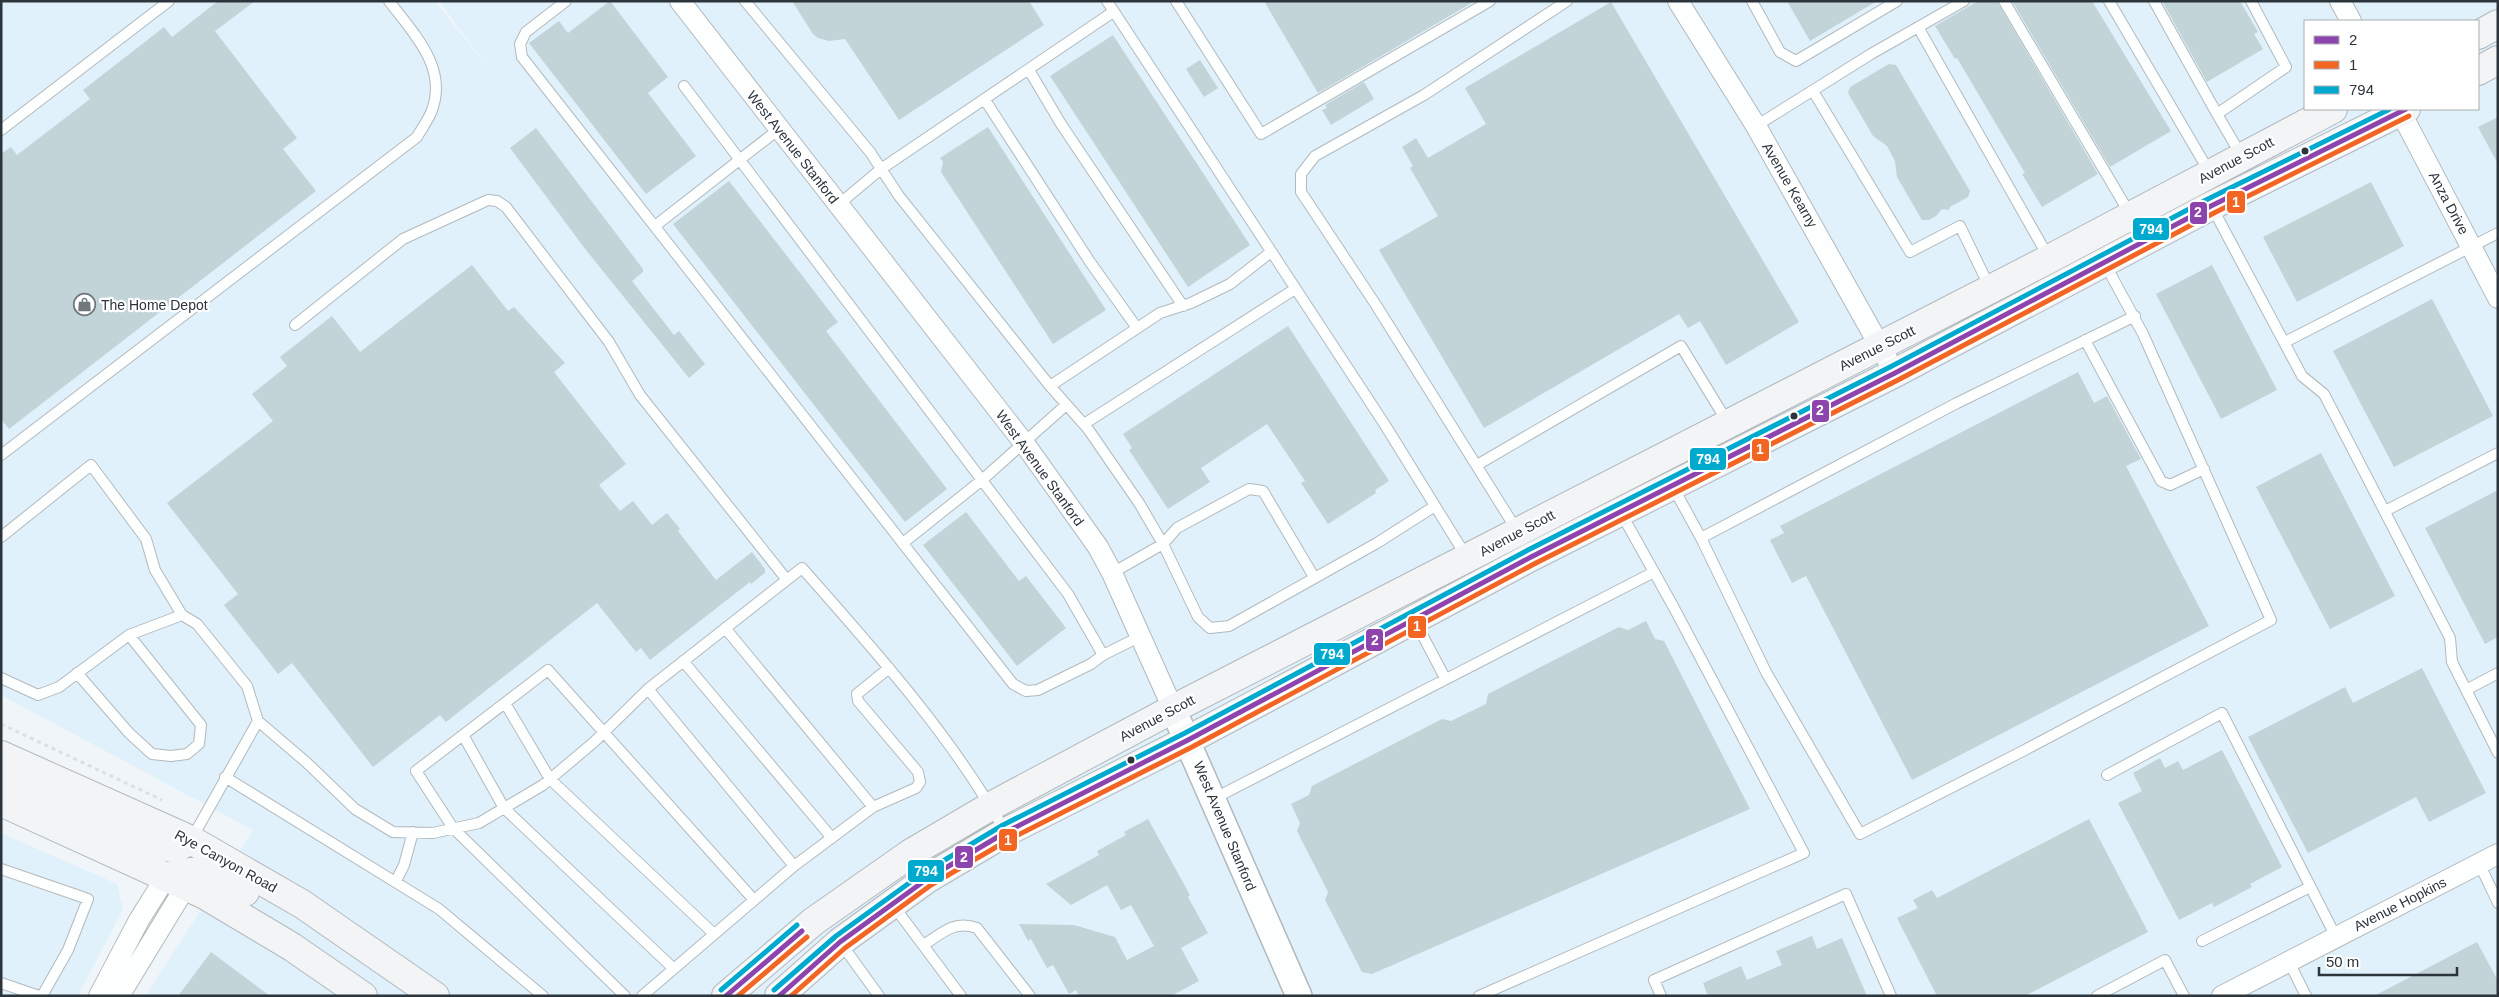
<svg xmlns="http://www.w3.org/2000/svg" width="2499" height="997" font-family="Helvetica,sans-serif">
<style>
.built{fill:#e0f1fb;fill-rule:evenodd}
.building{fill:#c2d4d8}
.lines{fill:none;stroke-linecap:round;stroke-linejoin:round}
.service-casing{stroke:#b2b9bd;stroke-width:12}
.minor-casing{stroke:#b2b9bd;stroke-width:22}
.tertiary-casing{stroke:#b2b9bd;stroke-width:28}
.secondary-casing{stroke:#b2b9bd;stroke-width:30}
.path{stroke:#dde0e1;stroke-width:3;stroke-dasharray:4 4;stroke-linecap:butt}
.service{stroke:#fdfefe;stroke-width:10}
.minor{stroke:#fdfefe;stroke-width:20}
.tertiary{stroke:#fdfefe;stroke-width:25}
.secondary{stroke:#f2f4f6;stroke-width:28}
.bus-1-casing{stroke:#fff;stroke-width:9}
.bus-2-casing{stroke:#fff;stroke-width:9}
.bus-3-casing{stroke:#fff;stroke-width:9}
.bus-1{stroke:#8e44ad;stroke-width:5}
.bus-2{stroke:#f26522;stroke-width:5}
.bus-3{stroke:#00a9ce;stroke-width:5}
.bus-dot{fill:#2b353b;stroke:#fff;stroke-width:2}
.labels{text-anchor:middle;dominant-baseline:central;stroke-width:4.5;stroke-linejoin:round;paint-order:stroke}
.street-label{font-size:14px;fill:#2b353b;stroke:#fff}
.poi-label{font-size:14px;fill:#2b353b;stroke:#fff;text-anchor:start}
.line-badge{stroke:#fff;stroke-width:2}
.badge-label{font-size:14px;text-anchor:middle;font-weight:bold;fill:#fff}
</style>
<rect width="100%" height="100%" fill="#eff5f8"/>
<path class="built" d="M1,1h434l57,72 -53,-72h2059v995h-2353l108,-166 -252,-135zM2305,21h173v88h-173z
M1,833l116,51 6,25 -45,87h-77z"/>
<path class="building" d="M218,1h37l-40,30 82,107 -14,11 33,42 -307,238 -8,-10v-265l10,-7 6,8 73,-56 -7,-9 81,-63 8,10z
M610,1l58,76 -20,16 48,63 -50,38 -117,-151 30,-22 9,12z
M792,1h237l15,24 -145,95 -54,-81 -16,2 -11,-3 -5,-4z
M1264,1h211l-157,92z
M1787,1h90l-67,40z
M1978,1h19l101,173 -56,33 -20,-33 3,-1 -68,-115 -2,1 -20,-33z
M2012,1h80l79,130 -61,36z
M2162,1h78l18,31 -4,2 9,15 -56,33z
M1611,2l188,320 -73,43 -26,-44 -12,7 -9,-14 -195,114 -105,-178 59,-34 -28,-48 3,-2 -11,-19 14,-9 12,20 58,-34 -21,-36z
M1113,35l137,210 -62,42 -138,-211z
M1200,60l18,28 -14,9 -18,-28z
M1889,64l7,1 74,126 -2,6 -18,10 -1,3 -7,-1 -6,7 -7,4h-7l-25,-43 -2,-16 -8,-15 -14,-10 -25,-43 2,-6z
M1364,82l10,17 -43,26 -9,-15 5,-2 -2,-3z
M2498,117v47l-20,-37z
M988,127l118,183 -53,34 -112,-172 2,-10 -3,-4z
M536,128l107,141v3l-11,9 42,54 5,-4 26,33 -16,14 -103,-128 -76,-102z
M729,181l109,141 -12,9 121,158 -42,33 -232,-298z
M2371,182l33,64 -107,56 -34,-65z
M472,265l36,46 6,-4 51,56 -11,9 72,92 -27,21 21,26 13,-10 19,24 15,-12 13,16 -2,2 38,49 36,-28 13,17v4l-14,11 -1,-2 -100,78 -9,-12 -5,4 -39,-49 -151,119 -6,-7 -67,52 -81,-104 -14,11 -54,-69 14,-11 -71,-91 106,-82 -21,-27 35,-28 -7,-9 52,-41 28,36z
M2212,265l65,125 -56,29 -65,-125z
M2432,299l61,117 -99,51 -61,-116z
M1288,326l101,155 -14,9 1,3 -48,31 -27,-41 4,-2 -38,-57 -66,44 9,14 -42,27 -39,-59 3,-2 -9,-14z
M2078,372l16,31 13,-7 34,63 -15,7 83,160 -297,154 -106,-204 -14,7 -22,-43 14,-7 -4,-7z
M2321,453l74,143 -65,33 -74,-142z
M2498,490v147l-13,7 -60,-116z
M966,512l53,69 7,-5 40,52 -49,38 -94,-121z
M1646,621l9,18 9,2 86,168 -378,165 -10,-2 -37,-72 3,-8 -31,-61 3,-8 -9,-19 18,-9 3,-9 130,-67 9,2 35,-17 2,-10 131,-67 9,3z
M2422,668l64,125 -57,29 -13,-25 -108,56 -60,-116 97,-50 8,16z
M2222,750l60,117 -32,17 2,3 -38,20 -2,-4 -33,17 -61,-117 24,-12 -9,-18 27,-15 5,10 13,-7 5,9z
M1148,819l42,76 -2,2 20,36 -27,15 18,33 -28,15h-92l-3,-6 -7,4 -16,-29 -6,3 -16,-29 -3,2 -9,-17 55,1 41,12 12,23 27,-14 -23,-41 -10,5 -14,-25 -36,20 -25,-21 53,-29 -2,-4 29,-16 -2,-3z
M2089,819l59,113 -123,64h-88l-40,-78 21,-10 -5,-8 19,-10 5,8z
M1812,936l5,13 25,-11 25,58h-159l-5,-13 38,-17 6,14 35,-15 -6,-14z
M2477,942l21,39v15h-124z
M211,952l59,44h-92z"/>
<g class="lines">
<defs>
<path id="service" d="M566,1l-40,31 -6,12 2,13 491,627 13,7 12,-1 53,-26 12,-9 38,-19
M745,1l125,151 29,44 151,190 38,43 51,74 24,41 35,73 12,11 19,-2 148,-83 58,-37
M1107,1l278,424 81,131
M1176,1l85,133 229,-133
M1752,1l28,51 16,9 101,-60
M2004,1l126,213
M2109,1l101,172
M2154,1l63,113 69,-47 -35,-66
M1918,27l131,231
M1029,70l32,54 122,182
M684,86l384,508 35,61
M1813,91l97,161 50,-26 30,62
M985,100l105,162 47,66
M2217,114l24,41
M1756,126l115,-72 93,-53
M1,130l168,-129
M838,205l43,-36 232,-157
M2212,207l90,169 22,18 126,244 2,24 46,91
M655,226l124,-97
M295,325l108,-86 85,-39 9,1 9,6 103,135 31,53 147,185
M2085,340l76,141 9,4 34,-16
M2285,342l213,-109
M1050,386l110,-73 31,-10 39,-19 41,-32
M1084,424l211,-135
M1,455l416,-318c5,-9 12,-18 15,-27 16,-43 -19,-77 -43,-109
M1477,465l204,-119 47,77
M1673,487l28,51 65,134 94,162 159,-81 252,-133 -128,-286 -38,-70
M2385,511l113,-58
M1518,532l-142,-227 -75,-113v-18l14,-18 109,-61 143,-94
M1,537l90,-72 55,74 9,31 27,45 15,9 50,62 11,35 48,41 49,47 38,23 40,1 46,-10 64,-38 51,-43 54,-53 154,-121c74,84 148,166 203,263
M1701,538l256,-135 178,-87
M903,543l79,-63 84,-75
M1112,573l51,-29 14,-16 72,-39 14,2 51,86
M1415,621l30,57
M725,628l148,179
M683,661l149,177
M77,673l52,60 23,21 19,2 16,-2 12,-10 2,-19 -72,-90
M1,678l37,17 21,-8 70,-52 53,-20
M648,689l146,177
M2466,690l32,-17
M505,703l45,76 163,154
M463,735l41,73 169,160
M2107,775l115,-62 114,224
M225,777l214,132 104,87
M1213,799l441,-227
M191,840l67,-119
M2479,863l19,40
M1,869l87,30 -20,51 -26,46
M396,881l8,-16 9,-33
M893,905l68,91
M2202,941l108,-54
M840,942l39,54
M924,945c18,-12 30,-25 53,-17l53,68
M2289,962l17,34
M1,983l38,13
M625,996l-172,-168 -37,-57 132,-101 206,230
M642,996l152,-130 79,-59 43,-19 4,-6 -2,-10 -60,-71 -1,-7 32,-26
M1479,996l325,-143 -131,-247 -52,-93
M1661,996l-7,-16 192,-86 45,102
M2097,996l68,-36 19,36"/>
<path id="minor" d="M680,1l344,442 74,104 14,26 61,136
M1678,1l78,125 139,247
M2340,1l11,20
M2399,109l99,189
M99,996l40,-76 27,-43
M119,996l67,-110
M2222,996l276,-142"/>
<path id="tertiary" d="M1173,709l126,287"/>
<path id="secondary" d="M2478,35l20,-11
M2478,71l20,-11
M1,755l190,85 111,64 133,92
M1,780l151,66 24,2 15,-8
M1,802l204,93 87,52 71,49
M166,877c39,-11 45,-5 79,15
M726,996l88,-75 97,-68 80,-47 182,-97 876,-450 284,-150
M779,996l61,-54 87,-63 79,-47 182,-92 343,-183 364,-184 316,-167 195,-97"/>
</defs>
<use href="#service" class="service-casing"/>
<use href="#minor" class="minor-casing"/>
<use href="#tertiary" class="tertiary-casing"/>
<use href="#secondary" class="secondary-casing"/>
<path class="path" d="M1,724l161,76"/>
<use href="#service" class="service"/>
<use href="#minor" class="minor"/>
<use href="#tertiary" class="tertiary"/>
<use href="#secondary" class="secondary"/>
<defs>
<path id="bus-1" d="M726,996l76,-65
M779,996l61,-54 87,-63 79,-47 182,-92 343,-183 364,-184 316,-167 195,-97"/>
<path id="bus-2" d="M738,996l69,-59
M791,996l54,-48 86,-63 79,-46 182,-92 342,-183 364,-184 316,-167 195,-97"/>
<path id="bus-3" d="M721,990l76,-65
M774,990l62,-54 87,-63 80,-48 182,-92 343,-183 364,-184 316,-167 182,-90"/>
</defs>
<use href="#bus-1" class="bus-1-casing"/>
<use href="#bus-2" class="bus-2-casing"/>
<use href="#bus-3" class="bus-3-casing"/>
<use href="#bus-1" class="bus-1"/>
<use href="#bus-2" class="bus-2"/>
<use href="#bus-3" class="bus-3"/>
</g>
<defs>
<symbol id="shop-ring" viewBox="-11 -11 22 22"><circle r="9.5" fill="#fff" stroke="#70787d" stroke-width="1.5"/><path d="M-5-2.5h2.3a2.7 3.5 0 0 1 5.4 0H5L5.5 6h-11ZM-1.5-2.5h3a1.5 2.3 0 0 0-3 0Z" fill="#70787d"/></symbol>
</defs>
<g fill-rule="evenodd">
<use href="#shop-ring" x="72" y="292" width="25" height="25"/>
</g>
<g class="bus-dot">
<circle cx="2305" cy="151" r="4.5"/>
<circle cx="1794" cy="416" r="4.5"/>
<circle cx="1131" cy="760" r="4.5"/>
</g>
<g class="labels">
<g class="street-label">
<text transform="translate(793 147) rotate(52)">West Avenue Stanford</text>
<text transform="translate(2236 160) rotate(-28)">Avenue Scott</text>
<text transform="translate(1790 185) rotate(60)">Avenue Kearny</text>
<text transform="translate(2449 203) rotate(62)">Anza Drive</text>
<text transform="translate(1877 348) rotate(-27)">Avenue Scott</text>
<text transform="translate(1040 468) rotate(54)">West Avenue Stanford</text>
<text transform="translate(1517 533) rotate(-28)">Avenue Scott</text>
<text transform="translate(1157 718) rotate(-28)">Avenue Scott</text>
<text transform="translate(1225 826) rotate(67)">West Avenue Stanford</text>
<text transform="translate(226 861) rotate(29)">Rye Canyon Road</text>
<text transform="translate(2400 904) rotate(-27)">Avenue Hopkins</text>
</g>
<g class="poi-label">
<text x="101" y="305">The Home Depot</text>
</g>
</g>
<g class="line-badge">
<rect x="2226" y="190" width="20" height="24" rx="5" fill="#f26522"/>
<rect x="2189" y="201" width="19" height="24" rx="5" fill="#8e44ad"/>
<rect x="2132" y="217" width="38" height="24" rx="5" fill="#00a9ce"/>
<rect x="1811" y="399" width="19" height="24" rx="5" fill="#8e44ad"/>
<rect x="1751" y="438" width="19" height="24" rx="5" fill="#f26522"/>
<rect x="1689" y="447" width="38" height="24" rx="5" fill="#00a9ce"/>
<rect x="1407" y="615" width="20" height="24" rx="5" fill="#f26522"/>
<rect x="1365" y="628" width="19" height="24" rx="5" fill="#8e44ad"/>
<rect x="1313" y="642" width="38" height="24" rx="5" fill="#00a9ce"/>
<rect x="998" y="828" width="20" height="24" rx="5" fill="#f26522"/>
<rect x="954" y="845" width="20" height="24" rx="5" fill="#8e44ad"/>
<rect x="907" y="859" width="38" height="24" rx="5" fill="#00a9ce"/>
</g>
<g class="badge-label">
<text x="2236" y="207">1</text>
<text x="2198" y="217">2</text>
<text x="2151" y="234">794</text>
<text x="1820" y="415">2</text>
<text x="1760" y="454">1</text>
<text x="1708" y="464">794</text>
<text x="1417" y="631">1</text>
<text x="1375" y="645">2</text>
<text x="1332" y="659">794</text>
<text x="1008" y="845">1</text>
<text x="964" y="862">2</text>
<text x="926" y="876">794</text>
</g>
<rect width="2499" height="997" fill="none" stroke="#2b353b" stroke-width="5"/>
<rect x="2304" y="20" width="175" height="90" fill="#ffffff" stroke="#aaaeb1"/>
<rect x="2314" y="36" width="25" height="8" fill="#8e44ad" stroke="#aaaeb1"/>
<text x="2349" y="45" font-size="15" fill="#2b353b">2</text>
<rect x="2314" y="61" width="25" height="8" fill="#f26522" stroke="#aaaeb1"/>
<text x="2349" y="70" font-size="15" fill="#2b353b">1</text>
<rect x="2314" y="86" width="25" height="8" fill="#00a9ce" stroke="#aaaeb1"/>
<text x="2349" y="95" font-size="15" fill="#2b353b">794</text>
<path d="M2319 967v8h138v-8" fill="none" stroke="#2b353b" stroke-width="2.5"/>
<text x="2326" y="967" font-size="15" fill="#2b353b" stroke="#ffffff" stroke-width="4" paint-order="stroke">50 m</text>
</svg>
